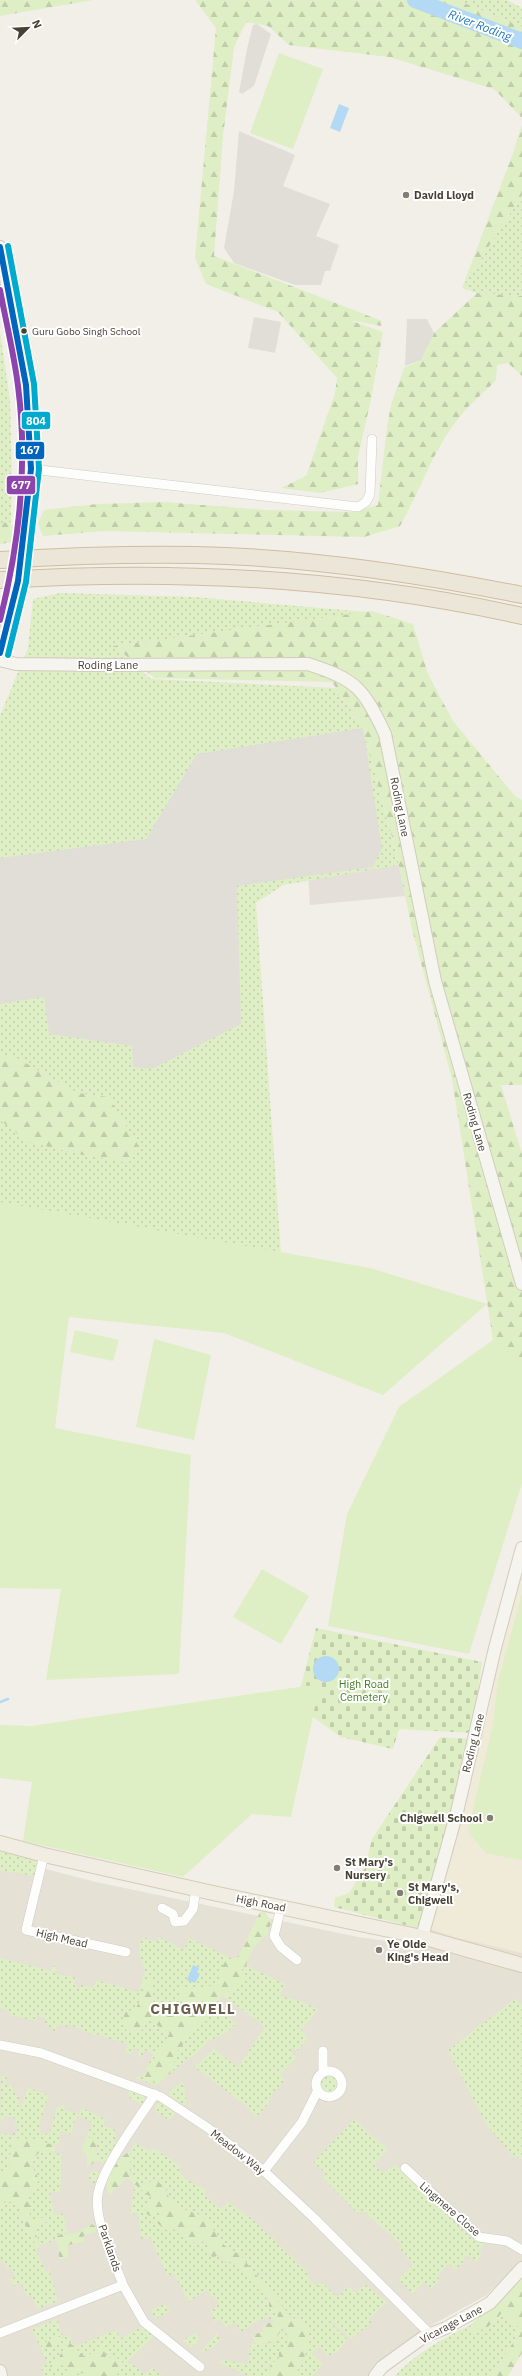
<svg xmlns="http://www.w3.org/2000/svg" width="522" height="2376" font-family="'IBM Plex Sans',sans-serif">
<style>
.residential{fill:#e6e1d5}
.industrial{fill:#e4e0d9}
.education{fill:#f0ead9}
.grass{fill:url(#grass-dots)}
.forest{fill:url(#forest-firs)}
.cemetery{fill:url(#cemetery-stones)}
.park{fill:#deeec5}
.parking{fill:#e1ded8}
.water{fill:#b4d9f4}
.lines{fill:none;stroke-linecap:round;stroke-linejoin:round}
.stream{stroke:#b4d9f4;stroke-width:2.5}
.river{stroke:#b4d9f4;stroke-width:16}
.street-casing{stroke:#cfccc6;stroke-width:10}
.secondary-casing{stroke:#d2ccbe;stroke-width:14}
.primary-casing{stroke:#d6ccb4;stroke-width:16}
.highway-casing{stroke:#cdbea0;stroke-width:18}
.street{stroke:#fdfdfc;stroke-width:9}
.secondary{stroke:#f6f4ee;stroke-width:12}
.primary{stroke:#f1ede3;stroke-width:14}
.highway{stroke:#ece6d8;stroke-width:16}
.secondary-bridge-casing{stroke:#d2ccbe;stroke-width:14;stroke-linecap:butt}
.secondary-bridge{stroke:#f6f4ee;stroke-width:12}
.bus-1-casing{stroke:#fff;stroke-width:9}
.bus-2-casing{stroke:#fff;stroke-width:9}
.bus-3-casing{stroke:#fff;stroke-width:9}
.bus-1{stroke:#0065bd;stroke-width:6}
.bus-2{stroke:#8e44ad;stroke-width:6}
.bus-3{stroke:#00a9ce;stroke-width:6}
.poi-dot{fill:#847d73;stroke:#fff;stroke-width:1.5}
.bus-dot{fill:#484034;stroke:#fff;stroke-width:1.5}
.labels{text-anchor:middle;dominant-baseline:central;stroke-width:4;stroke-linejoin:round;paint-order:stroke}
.bus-label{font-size:10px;fill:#484034;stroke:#fff;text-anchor:start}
.poi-label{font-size:11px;font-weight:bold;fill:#484034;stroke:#fff;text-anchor:start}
.street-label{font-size:11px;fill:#484034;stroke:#fff}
.park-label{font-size:11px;fill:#438120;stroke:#fff}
.water-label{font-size:12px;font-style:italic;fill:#2079c0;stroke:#fff}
.district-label{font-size:15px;font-weight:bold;letter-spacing:1px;fill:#6c5f4a;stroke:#fff}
.line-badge{stroke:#fff;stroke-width:1.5}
.badge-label{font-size:11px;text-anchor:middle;font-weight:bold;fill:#fff}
</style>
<defs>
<pattern id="grass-dots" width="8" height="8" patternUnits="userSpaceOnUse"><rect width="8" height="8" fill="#deeec5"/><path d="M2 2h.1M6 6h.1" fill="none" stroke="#c0cdaa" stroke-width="1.8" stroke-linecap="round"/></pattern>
<pattern id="forest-firs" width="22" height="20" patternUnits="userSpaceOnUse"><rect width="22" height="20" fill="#deeec5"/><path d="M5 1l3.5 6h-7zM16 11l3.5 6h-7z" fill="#c0cdaa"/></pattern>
<pattern id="cemetery-stones" width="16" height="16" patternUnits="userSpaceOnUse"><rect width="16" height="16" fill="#deeec5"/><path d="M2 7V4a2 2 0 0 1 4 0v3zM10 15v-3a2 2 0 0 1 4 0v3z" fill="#c0cdaa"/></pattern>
</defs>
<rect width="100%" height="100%" fill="#f2efe8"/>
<path class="residential" d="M459,1831l63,29v145l-7,-6 -2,157 9,3v102l-37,35 -64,35 -42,31 -11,14h-368v-519l96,25 262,55 66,9z"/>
<path class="industrial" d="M399,865l6,31 -95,9 -2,-34z"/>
<path class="education" d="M522,1562v391l-68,-16 -24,-8 56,-218h3l8,-49z"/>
<path class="grass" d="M457,0h50l15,8v19z
M522,195v101l-45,-3 -15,-5z
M0,331l10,69 2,80 -1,42 -11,1z
M60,593l135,4 172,15 -253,34 37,33 185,9 27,40 36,137 -116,20 -27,18 25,350 -281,-50v-487l28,-68 5,-49z
M0,1850l43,7 -4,20 -38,-7 -1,4z
M143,1937l14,5 2,-5 25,13 5,-12 96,46 -5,12 21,5 17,8 -17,22 7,7 -11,13 -4,-3 -3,3 7,6 -17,18 5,5 -16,18 2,2 -14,17 -13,-13 -50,-37 20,-18 24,18 26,-39 -4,-6 -38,-26 -7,12 22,15 -11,10 -17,8 -13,13 -11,7 -28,24 -22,-7 9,-3 9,-21 -8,-4 -3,7 -5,-2 2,-5 -5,-2 -3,6 -6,-2 3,-7 -17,-7 -1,1 -12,-5 -2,2 -28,-12 -1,3 -9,-3 -3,8 -11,-9 2,-5 -8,-3 -2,6 -26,-6v-4l-10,-3v-50l51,13 2,-5 4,1 -2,6 22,5 -3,5 6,6 1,-4 12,3 2,-8 44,12 6,-22c-5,-12 -9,-21 -2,-33z
M515,1999l7,6v154l-9,-3 -26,-30 -39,-76z
M320 2083a9 9 0 1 1 18 0a9 9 0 1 1-18 0Z
M1,2076h6l-2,8 9,2 -2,6 7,4 -1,10 3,1 7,-19 20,7 -9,32 2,6 8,2 8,-28 4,1 1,-3 2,1v4l15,4 3,-6 25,12 -4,5 12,5 -1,3 3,2 -3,6 3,1 -12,22 -9,-4 1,-16 -4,-7 -8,2 7,-14 -2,-4 -11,-5 -5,5 -2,13 -12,-3 -1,14 -46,-7 -5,31 -8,5v-41l13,3v-3h4l1,-7 -4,-1 2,-7 -11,-2 -5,7z
M183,2081l4,23 -2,2 -16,-11 1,-4z
M127,2088l16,5 2,7 -3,5 -12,-7z
M162,2101l15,10 -5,7 -5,1 -13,-9 4,-8z
M354,2119l34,31 -14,15 9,8 12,-8 80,75 11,2 -8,10 4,3 -6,7 -8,-7 -12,15 -8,-6 -11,13 3,2 -9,10 -7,-7 -11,12 -15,-15 15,-15 -14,-15 3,-4 -40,-35 -4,4 -36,-37 4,-4 -13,-10z
M136,2143l14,9 3,-4 28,18 -2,5 5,7 21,11v7l16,13 7,-7 27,19 52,51 3,9 5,4 7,-3 15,15 12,-11 7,7 9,-9 22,18 -18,17 3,3 -21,17 -20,-18 -1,1 18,18 -10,11 -9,5 -10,-9 -7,6 11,11 -10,12h-19c11,-16 17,-32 13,-51l-16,-8 -52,-63c-24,-9 -20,-24 -37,-37 -8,-6 -20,-6 -28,-13 -9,-9 -3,-16 -19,-24l-12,5 -9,-5c-7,-13 -7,-26 2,-37z
M40,2152l22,2c-2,15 0,23 -2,38h-10l3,18 3,2 -3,1v3l9,-3 4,11 -2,1 4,8 -13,5 1,2 -16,5 -6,-17 13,-6v-4l-17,3 -2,-21 1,-8 6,-4c1,-13 -3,-19 -1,-31z
M89 2177a6 6 0 1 1 12 0a6 6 0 1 1-12 0Z
M135,2183l13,12 6,2 -8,10 15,5v3l16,18 11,4 7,6 11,-1c4,8 14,14 20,21l6,-2c18,17 35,34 46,55l-3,5c-14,-8 -21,4 -34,11l-6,-10 -9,5 -6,-7 -4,3 -4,-5 2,-2 -4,-5 9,-7 -13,-14 -17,12 -15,-28 -7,2 -17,-39 -9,2 -3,-26 -8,1z
M16,2200l8,23 9,14 4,16 9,19 3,-3 9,32 -21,8 -6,-14 -5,1 -5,-13 -8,3 -3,-7 5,-2 -4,-9 -4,1 -7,-12v-54z
M165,2304l5,7 -14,8 -6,-9z
M502,2313l17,14 -5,14 -22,35h-97c21,-23 47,-37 75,-51l4,6 13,-3z
M57,2319l6,19 6,-4 5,13 42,-17 4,9 23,-13 11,10 -26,25 17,13 7,-6 11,8h-121l2,-1 -3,-8 6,-3 -15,-35z
M283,2327c11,15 0,30 -14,39v10h-20l-30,-13v-2l3,-1 26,4 3,-21 15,2 12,-9z
M196,2333l3,6 -7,9 -9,-8z
M217,2333l3,7 -6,7 -14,6z"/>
<path class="forest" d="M0,0h93l-93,16z
M195,0h262l65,27v91l-28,-29 -105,-32 -100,-12 -21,-19 -22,-4 -12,25 -11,89 -9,120 168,65 -1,5 -32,-6 34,12 -12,67 -13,58v27l-38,9 -39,-5 25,-12 29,-83 2,-15 -59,-66 -72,-28 -11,-26 21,-230z
M522,124v71l-60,93 51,-135z
M477,293l45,3v80l-14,-13 -11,2 -1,15c-11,12 -24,22 -34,34 -28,33 -41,75 -62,112l-36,11 -259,-6 -62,5 -5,-13 6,-13 53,-6 67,-2 102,8 87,2 25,-7 9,-78 4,-22 13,-37 17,-8 13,-27z
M11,522l2,20 -13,2v-21z
M372,611l41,13 15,50 25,47 62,75 7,4v285h-21l21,69v211l-29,-25 -41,-261 -40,-150 -15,-73 -34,-128 -31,-46 -177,-4 -42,-32z
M0,1055l15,2 63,36 30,4 30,48 -9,18 -46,-8 -55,-13 -28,-22z
M260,1912h5c5,8 9,8 3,18l2,2c-13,12 -18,15 -24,34l-5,2 4,8v5l-14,10 -4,5 -7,-1 -7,13 -24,25 -4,9 -12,15 3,10c-10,9 -15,18 -29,13l-3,-5 26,-42 -20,-12 -4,1 -4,8 -3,3 -12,-1 -3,-7v-10l2,-3 10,-3 7,-18 -1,-11 7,-1 4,2c-2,11 -5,20 6,28 1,1 13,3 18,6l4,-1 -3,-16 3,-11c11,0 20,5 31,-2 16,-9 2,-25 25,-27l3,-5z
M93,2137l3,2v21l-7,7 -2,-2v-10l-5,-4 3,-12z
M13,2138l17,1 24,6 2,3 -3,5 -13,-1 -6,5 -2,10 7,12 -4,9 -6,4 1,28 17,-3v4l-13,7 6,20h-5l-2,-11 -9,-14 -7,-22 -17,2v-29l8,-5z
M130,2151c3,17 -8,23 13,34l12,-5c16,9 9,15 19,24 8,7 20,7 28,13 17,13 13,28 37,37l52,63 16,8c4,19 -2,35 -13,51h-25l2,-13 8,-3v-9c10,-6 12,-14 4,-24 -7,13 -12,18 -27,17l-3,-4 1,-5 9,-4v-6l12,-4 3,-5 -9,-9v-8c-14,-11 -24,-26 -37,-38l-6,2 -6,-8 -7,2 -6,-3 1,-7 -2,-5 -11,1 -24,-16 -5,3 -9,-7 4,-11h-5l-6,4 -5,-3 1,-6 7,-10 -5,-2 -21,-17 -18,17c-8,-14 8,-36 21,-44z
M91,2224l4,2 1,6 -13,4 2,6 -18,3 2,5 -2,7 -8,3 -1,-16 -3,-6 6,-4 16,-1z
M522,2278v75l-14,23h-16l22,-35 5,-14 -17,-14 -15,15 -13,4 -4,-7z
M60,2336l1,3 -10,8 -9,2v-5z
M68,2341l16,15 11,-4 4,-5 7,2v8l16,2v9l-6,8h-30l-3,-3 -20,3 4,-6 -1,-3 -4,-2 -12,4 1,-6 7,-4z"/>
<path class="cemetery" d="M316,1628l166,34 -10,71 -73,-4 -6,20 -52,-12 -45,-32z
M440,1737l32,2 -52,187 -3,2 -83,-21 1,-9 14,-5 16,-25 7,-29z"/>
<path class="park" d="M279,53l44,16 -30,80 -43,-16z
M0,1202l370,66 117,36 -104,91 -159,-62 -155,-16 -14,111 136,27 -12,219 -133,6 15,-91 -61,-1z
M75,1330l44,10 -6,21 -43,-9z
M154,1339l57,16 -17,85 -58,-13z
M493,1340l29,22v121l-53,171 -141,-28 19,-112 52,-107z
M262,1569l47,27 -28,48 -48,-27z
M522,1594v266l-36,-7 -18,-21 25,-108 5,-42z
M320,1684l-29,133 -39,-3 -69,63 -160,-36 9,-59 -32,-4v-53l31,1z"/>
<path class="parking" d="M257,24l14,10 -17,52 -12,8 -3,-2 8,-43 6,-24z
M239,131l56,24 -12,31 47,18 -14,32 23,9 -9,26h-5l-4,14h-26l-61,-22 -10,-15 10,-57z
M254,317l27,5 -6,31 -27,-5z
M407,319h20l7,14 -13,27 -16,6z
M363,728l19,120 -9,19 -136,19 4,138 -89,45 -19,-2 -1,-21 -83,-12 -5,-37 -44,7v-146l146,-19 51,-85z"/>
<path class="water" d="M339,104l10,4 -9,24 -10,-4z
M313 1669a13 13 0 1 1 26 0a13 13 0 1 1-26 0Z
M193,1965l6,3 -2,5 3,1 -5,9 -8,-3z"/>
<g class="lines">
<path class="stream" d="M0,1702l8,-3"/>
<path class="river" d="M415,0l107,41"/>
<defs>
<path id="street" d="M31,469l327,38 8,-5 4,-8 2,-55
M44,1855l-18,75 100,22
M281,1907l-7,29 7,11 16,13
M162,1908l11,6 2,8 9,-1 9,-12 3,-20
M0,2045l41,8 120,44 47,31 56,43 51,48 115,115
M323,2051v21
M316 2084a13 13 0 1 1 26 0a13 13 0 1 1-26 0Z
M405,2168l74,69 28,4 15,9
M264,2171l38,-49 16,-32
M123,2285l21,37 56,45
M0,2333l123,-48c-8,-24 -30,-66 -25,-91 4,-26 42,-77 57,-100"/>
<path id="secondary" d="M0,247l26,138 5,84 -4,42
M0,653l4,-15
M0,660l16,4 86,1 206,-1c49,16 55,24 77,70l50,247 87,303
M422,1937l35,-125 38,-164 27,-100
M0,2371l1,5
M375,2376l7,-9 43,-31 21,-8 44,-25 32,-35"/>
<path id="primary" d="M0,1843l44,12 169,38 209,44 100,28"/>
<path id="highway" d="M0,560c65,-4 131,-6 196,-5 108,2 221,19 326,40
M0,580c175,-11 351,-2 522,36"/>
</defs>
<use href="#street" class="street-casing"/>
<use href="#secondary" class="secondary-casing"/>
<use href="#primary" class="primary-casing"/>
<use href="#highway" class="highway-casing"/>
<use href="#street" class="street"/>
<use href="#secondary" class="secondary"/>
<use href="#primary" class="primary"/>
<use href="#highway" class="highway"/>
<defs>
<path id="secondary-bridge" d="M4,638l14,-57 9,-70"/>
</defs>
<use href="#secondary-bridge" class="secondary-bridge-casing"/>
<use href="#secondary-bridge" class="secondary-bridge"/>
<defs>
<path id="bus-1" d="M0,247l26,138 5,84 -13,112 -18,72"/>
<path id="bus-2" d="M0,290c6,32 14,64 18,96 10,77 1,159 -18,234"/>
<path id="bus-3" d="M8,655l18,-73 13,-113 -5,-85 -26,-138"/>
</defs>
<use href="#bus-1" class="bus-1-casing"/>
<use href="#bus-2" class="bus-2-casing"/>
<use href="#bus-3" class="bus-3-casing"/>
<use href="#bus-1" class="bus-1"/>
<use href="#bus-2" class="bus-2"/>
<use href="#bus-3" class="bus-3"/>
</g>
<g class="poi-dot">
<circle cx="406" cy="195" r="4"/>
<circle cx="490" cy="1818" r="4"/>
<circle cx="337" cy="1868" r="4"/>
<circle cx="400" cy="1893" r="4"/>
<circle cx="379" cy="1950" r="4"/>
</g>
<circle class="bus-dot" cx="24" cy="331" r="3.5"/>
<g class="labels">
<g class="bus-label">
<text x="32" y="331">Guru Gobo Singh School</text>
</g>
<g class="poi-label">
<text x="414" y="195">David Lloyd</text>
<text x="482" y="1818" text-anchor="end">Chigwell School</text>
<text x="345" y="1862">St Mary's<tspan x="345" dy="13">Nursery</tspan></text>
<text x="408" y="1887">St Mary's,<tspan x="408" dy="13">Chigwell</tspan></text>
<text x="387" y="1944">Ye Olde<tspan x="387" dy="13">King's Head</tspan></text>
</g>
<g class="street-label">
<text x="108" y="665">Roding Lane</text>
<text transform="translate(400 807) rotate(79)">Roding Lane</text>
<text transform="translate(475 1122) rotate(74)">Roding Lane</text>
<text transform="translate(473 1743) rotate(-76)">Roding Lane</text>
<text transform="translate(261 1903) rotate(11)">High Road</text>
<text transform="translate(62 1938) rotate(13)">High Mead</text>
<text transform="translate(238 2152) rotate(38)">Meadow Way</text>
<text transform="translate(450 2209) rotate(41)">Lingmere Close</text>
<text transform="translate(110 2248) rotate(71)">Parklands</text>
<text transform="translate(451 2324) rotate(-28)">Vicarage Lane</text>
</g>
<g class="park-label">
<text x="364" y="1684">High Road<tspan x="364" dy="13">Cemetery</tspan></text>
</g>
<g class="water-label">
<text transform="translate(480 25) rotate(21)">River Roding</text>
</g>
<g class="district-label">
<text x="193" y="2008">CHIGWELL</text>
</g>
</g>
<g class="line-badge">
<rect x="21" y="411" width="30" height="19" rx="4" fill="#00a9ce"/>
<rect x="15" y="441" width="30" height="19" rx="4" fill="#0065bd"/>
<rect x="6" y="475" width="30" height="20" rx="4" fill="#8e44ad"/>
</g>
<g class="badge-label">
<text x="36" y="425">804</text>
<text x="30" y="454">167</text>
<text x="21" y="489">677</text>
</g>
<g transform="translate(28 28) rotate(66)" stroke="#ffffff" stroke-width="3" paint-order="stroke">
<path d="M0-3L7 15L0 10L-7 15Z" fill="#484034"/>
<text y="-6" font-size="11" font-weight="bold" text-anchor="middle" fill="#484034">N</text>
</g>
</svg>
